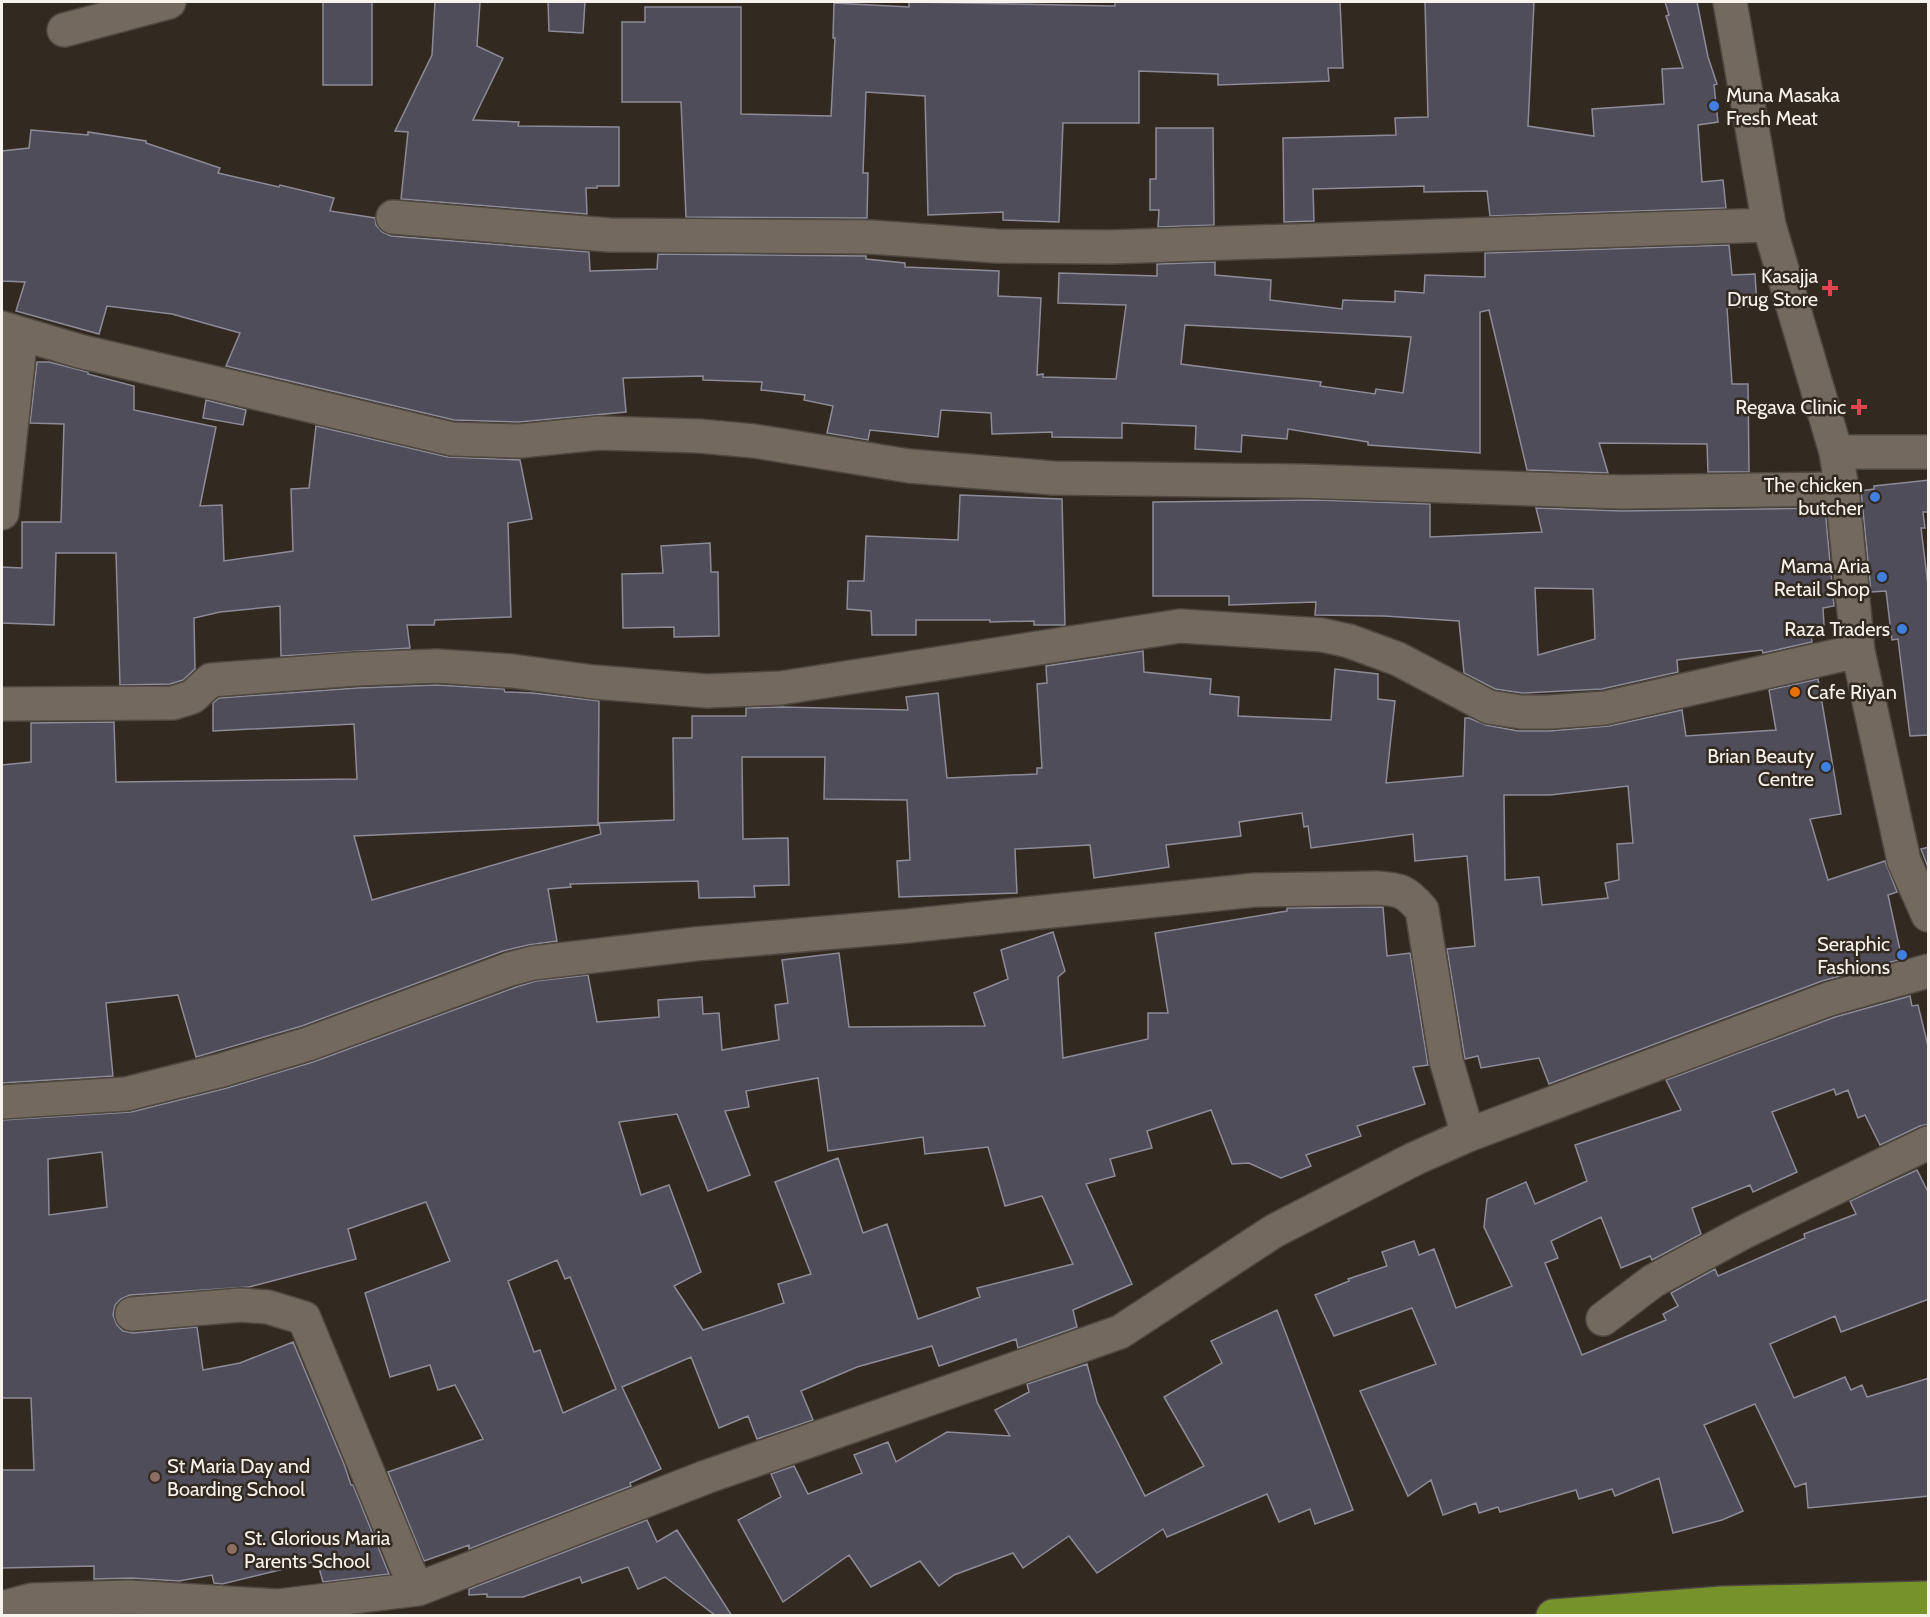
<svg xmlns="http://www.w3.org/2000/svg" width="1930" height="1617" font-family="Cabin,sans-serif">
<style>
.building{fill:#4e4d59;stroke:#8d8b98;stroke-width:1.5;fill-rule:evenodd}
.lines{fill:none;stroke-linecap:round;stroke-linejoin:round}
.minor-casing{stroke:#4f4840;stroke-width:36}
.motorway-casing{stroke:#4f4840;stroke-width:36}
.minor{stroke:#73695f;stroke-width:33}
.motorway{stroke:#76922a;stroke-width:33}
.shop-dot{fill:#3f7fe0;stroke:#322921;stroke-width:2}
.health-dot{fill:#e0444e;stroke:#322921;stroke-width:2}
.food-dot{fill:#e8710a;stroke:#322921;stroke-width:2}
.education-dot{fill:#8d6e63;stroke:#322921;stroke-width:2}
.labels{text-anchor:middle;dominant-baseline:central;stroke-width:5;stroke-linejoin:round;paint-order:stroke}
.poi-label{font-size:20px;fill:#f8f2ed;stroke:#322921;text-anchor:end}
</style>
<rect width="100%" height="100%" fill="#322921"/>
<path class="building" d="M323,2h49v83h-49z
M435,2h45l-3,44 26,12 -30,62 46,2 -1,4 101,1v59h-22v2h-11l1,26 -186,-15 7,-67 -13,-1 37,-76z
M548,2h37l-2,31 -34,-2z
M909,2l206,4v-4h225l3,66h-15l1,13 -111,4v-11l-79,-3v52h-76l-4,99 -56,-2v-8l-75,3 -3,-119 -59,-4 -3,81h5l-1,45 -181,-1 -5,-115h-59v-80h23v-15h96v107l90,2 4,-78h-2l1,-35 75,4z
M1425,2h109l-6,124 66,10 -2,-27 72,-5 -2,-35 21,-1 -17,-52 3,-1 -4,-13h32l11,55 9,27 -3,1 4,37 -20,3 4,57 21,-2 3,28 -236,8 -3,-25 -63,1v-6l-111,3 1,32 -30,1 -1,-84 113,-3 -1,-17 33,-1z
M1156,128h57l1,97 -56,2 1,-17h-9v-31h6z
M31,130l57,5v-3l58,9v2l74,25 -2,5 61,14 1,-2 54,13 -4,13 45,7 1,7 6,7 9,4 198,16 1,19 67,-2 1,-15 208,2v3l39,4v4l94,4 -1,25 43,2 -4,77 6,-1v3l73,2 10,-74 -68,-2 1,-30 98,3v-12l58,-2v13l56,5 -1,20 72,9 1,-9 52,2v-11l29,2 1,-18 60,2v-24l244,-8 3,30 23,-1 2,32 -30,2 5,76h16l1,88h-41l-1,-28 -108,-1 9,30 -81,-3 -38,-160 -9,2v141l-112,-8v-3l-80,-13 -1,10 -45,-4 -1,17 -46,-3 1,-23 -74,-3v15l-70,-1v-5l-60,2 -1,-21 -50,-3 -3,27 -68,-7 -2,10 -41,-7 6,-27 -29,-6 1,-5 -44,-5 1,-8 -59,-2v-4l-80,2 3,34 -107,10 -65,-2 -228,-54 14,-33 -68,-19 -65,-8 -8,28 -83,-23 9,-29 -23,-1v-130l27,-3zM1185,325l226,12 -8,56 -27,-4 -1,5 -55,-8 1,-4 -140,-18z
M37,362h12l39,10v2l46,12v24l82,17 -16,79 22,-1 2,56 69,-10 -2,-62 18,-1 7,-62 132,31 72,3 12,59 -24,4 3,94 -76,3 -1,5h-27l3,23 -129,8 -1,-50 -60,6 -26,6 1,51 -12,11 -13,4 -50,1 -4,-132h-60l-2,72 -52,-2v-56l20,1v-46h39l3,-98 -34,-1z
M206,400l40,10 -3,15 -40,-7z
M1929,480v32h-6l2,16h-4l8,65v142l-19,1 -12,-97 -6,1 -6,-49 -15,1 -10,-101 13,-2v-3z
M960,495l102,4 3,126h-31v-4l-44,1v-2h-74v15h-44l-1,-24 -24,-2 1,-28h16l2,-45 92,4z
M1317,500l113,4v33l112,-5 -6,-24 86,3 203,-3 9,98 -11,2 1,17 -14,2 2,15 -49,11 -1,-3 -85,10 1,12 -76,17 -80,4 -27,-4 -31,-16 -5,-52 -75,-5 -69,-1 1,-13 -87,3v-9h-76v-94zM1535,588l58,1 2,50 -57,16z
M710,543l1,29h7l1,64 -45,1v-10l-51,1 -1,-54 41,-1 -2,-27z
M1143,651l1,21 67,7 -1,15 29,3 -1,19 93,4 4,-51 43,5v25l17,2 -9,82 77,-7 2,-58h4l17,7 32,6h31l60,-5 73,-16 4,26 90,-6 -7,-40 49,-11 23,135 -31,5 18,61 57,-19 12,31 -9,3 14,64 -80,22 -273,103 -10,-26 -58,10 -3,-12 -13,3 -18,-110 28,-3 -8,-90 -52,5 -2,-27 -102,14 -3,-22 -4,1 -2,-14 -63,9 2,14 -75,9 3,22 -75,11 -4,-33 -75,4 2,44 -118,4 -2,-36 13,-1 -3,-60 -83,-1 1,-42h-83l1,82 45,-1 1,47 -35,1 1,11 -56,1 -1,-17 -128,3 1,3 -23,2 9,52 -29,4 -25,6 -201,75 -106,31 -18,-62 -72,8 7,73 -111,7v-318l29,-3v-39l83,-1 2,60 241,-3 -3,-55 -141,7v-28l6,-5 138,-10 80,-3 67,4 1,3 28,1 66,8 -1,124 -244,11 18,64 229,-66 -2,-11 75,-3 -1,-82h19v-22h54v-8l37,-1 125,3 -2,-13 32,-4 9,85 90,-4v-6h5l-5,-84 10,-1 -1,-17zM1628,786l5,57 -16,1 2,36 -14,3 3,15 -66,7 -3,-28 -34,3 -1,-85h46z
M1929,847v23l-8,-21z
M1383,907l4,49 23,-3 18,112 -15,2 12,37 -68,22 4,10 -55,19 5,11 -30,12 -32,-15 -17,1 -21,-54 -64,21 5,17 -42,11 5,17 -29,8 46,100 -59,26 4,17 -59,21 -2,-9 -77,27 -7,-20 -75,21 -56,24 12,29 -56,19 -9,-23 -29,12 -28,-71 -69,30 39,82 -31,14 1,3 -162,63v-4l-45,16 -36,-89 95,-33 -28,-54 -17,5 -8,-25 -40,12 -25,-84 85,-32 -24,-59 -78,27 8,30 -107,28 -119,8 -9,4 -6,6 -2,10 4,10 6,6 10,2 64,-6 6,43 37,-7 53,-21 51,122 7,21h2l36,89 -66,8 -6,-21 -95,23 -8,-1 -2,-8 -33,6 -48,-3 -37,1v-13l-92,2v-98h32l-3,-72h-29v-278l129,-8 96,-24 86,-26 203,-75 20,-6 52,-6 9,47 62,-5 -1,-17 44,-3 1,17 16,-1 3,37 57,-10 -4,-35 13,-2 -6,-43 57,-7 10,74 136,-1 -11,-33 34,-14 -7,-29 52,-18 12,39 -7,6 5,81 85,-19v-26h20l-13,-80 132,-22v-3zM818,1078l10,73 95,-14 2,17 63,-7 17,59 37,-10 31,68 -96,24 3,9 -62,22 -31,-95 -24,9 -25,-75 -63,24 36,92 -33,10 6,19 -81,27 -29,-44 27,-14 -32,-87 -28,10 -22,-73 58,-8 31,77 42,-16 -25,-64 24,-4 -3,-16zM102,1152l5,55 -58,8 -1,-56zM557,1260l8,19 5,-2 46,112 -53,24 -23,-63 -6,2 -26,-71z
M1910,996l2,10 6,-1 11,45v74l-9,2 -40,19 -15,-30 -7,3 -10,-28 -12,5 -2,-6 -62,23 25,60 -44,20 -3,-7 -58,23 9,26 -49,26 -2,-4 -29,12 -20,-51 -50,24 7,17 -13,5 37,92 84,-35 -3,-6 15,-8 -7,-13 44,-24 3,7 87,-38 -1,-4 52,-20 -6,-13 67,-31 12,24v105l-88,33 -6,-16 -65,28 24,54 51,-21 6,13 11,-5 5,12 62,-19v118l-121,12 -2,-25 -11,4 -40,-83 -51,21 39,86 -21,9 -49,13 -14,-55 -44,18 -3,-7 -33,10 -3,-9 -76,22 -2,-5 -19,6 -3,-10 -33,12 -12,-35 -23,16 -48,-105 76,-27 -24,-56 -78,28 -19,-41 34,-14 -1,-2 39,-13 -5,-14 32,-11 5,14 15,-6 22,59 56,-22 -28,-59 3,-28 39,-17 9,22 52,-23 -12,-36 106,-35 -15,-30 169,-63z
M1277,1310l76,200 -38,14 -5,-15 -31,13 -12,-28 -100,43 -4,-8 -66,44 -28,-37 -46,32 -10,-15 -59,22 -15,11 -19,-25 -49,26 -22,-32 -66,47 -45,-82 43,-23 -10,-23 23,-8 14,28 54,-21 -8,-18 34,-13 8,20 51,-30 63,4 -15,-26 34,-18 -2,-8 60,-20 10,38 48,94 59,-30 -40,-69 58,-34 -11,-22z
M647,1520l10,22 20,-12 55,86h-16l-51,-39 -27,12 -10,-22 -46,16 -2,-6 -57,20h-36v-3l-18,1v-6z"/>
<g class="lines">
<defs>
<path id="minor" d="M1730,2l39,223 67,227 6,37 16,162 46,210 24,54
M64,30l105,-28
M393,217l216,18 262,2 125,9 114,1 659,-22
M2,328l77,23 373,88 68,2 79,-8 100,3 55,5 155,25 144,12 248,3 321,11 220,-3
M1836,452h92
M2,513l19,-179
M2,704l171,-1 19,-6 19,-17 145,-11 81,-3 75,5 82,11 113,9 74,-3 399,-62 142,9 27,6 49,18 91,48 32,5h28l56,-4 253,-57
M2,1102l124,-8 96,-24 86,-26 202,-75 23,-6 162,-19 212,-18 348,-36 121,-2c24,1 30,3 46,22l24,150 22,75
M132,1314l109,-9 27,2 36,11 104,252 10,19 288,-112 414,-145 154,-101 140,-72 54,-24 361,-136 99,-28
M1603,1319l50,-38 93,-50 182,-88
M2,1608l30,-8 98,-3 148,9 140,-17"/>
<path id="motorway" d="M1553,1616l170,-13 205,-5"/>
</defs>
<use href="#minor" class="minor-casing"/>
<use href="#motorway" class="motorway-casing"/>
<use href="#minor" class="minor"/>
<use href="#motorway" class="motorway"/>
</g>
<g class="shop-dot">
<circle cx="1714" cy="106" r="6"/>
<circle cx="1875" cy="497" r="6"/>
<circle cx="1882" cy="577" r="6"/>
<circle cx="1902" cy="629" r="6"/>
<circle cx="1826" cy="767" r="6"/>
<circle cx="1902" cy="955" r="6"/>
</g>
<g class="health-dot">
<path d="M1827 279h6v6h6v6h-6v6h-6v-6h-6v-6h6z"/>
<path d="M1856 398h6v6h6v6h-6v6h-6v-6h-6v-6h6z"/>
</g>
<circle class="food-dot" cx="1795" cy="692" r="6"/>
<g class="education-dot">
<circle cx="155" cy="1477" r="6"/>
<circle cx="232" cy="1549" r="6"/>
</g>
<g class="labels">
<g class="poi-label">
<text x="1726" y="95" text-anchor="start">Muna Masaka<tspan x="1726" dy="23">Fresh Meat</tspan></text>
<text x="1818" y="276">Kasajja<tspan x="1818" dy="23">Drug Store</tspan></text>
<text x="1846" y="407">Regava Clinic</text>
<text x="1863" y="485">The chicken<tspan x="1863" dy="23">butcher</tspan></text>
<text x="1870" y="566">Mama Aria<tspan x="1870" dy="23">Retail Shop</tspan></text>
<text x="1890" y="629">Raza Traders</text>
<text x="1807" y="692" text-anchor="start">Cafe Riyan</text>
<text x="1814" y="756">Brian Beauty<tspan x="1814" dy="23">Centre</tspan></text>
<text x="1890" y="944">Seraphic<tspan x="1890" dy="23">Fashions</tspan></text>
<text x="167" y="1466" text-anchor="start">St Maria Day and<tspan x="167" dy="23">Boarding School</tspan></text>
<text x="244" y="1538" text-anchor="start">St. Glorious Maria<tspan x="244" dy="23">Parents School</tspan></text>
</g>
</g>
<rect width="1930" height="1617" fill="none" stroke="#f8f2ed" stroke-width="6"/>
</svg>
